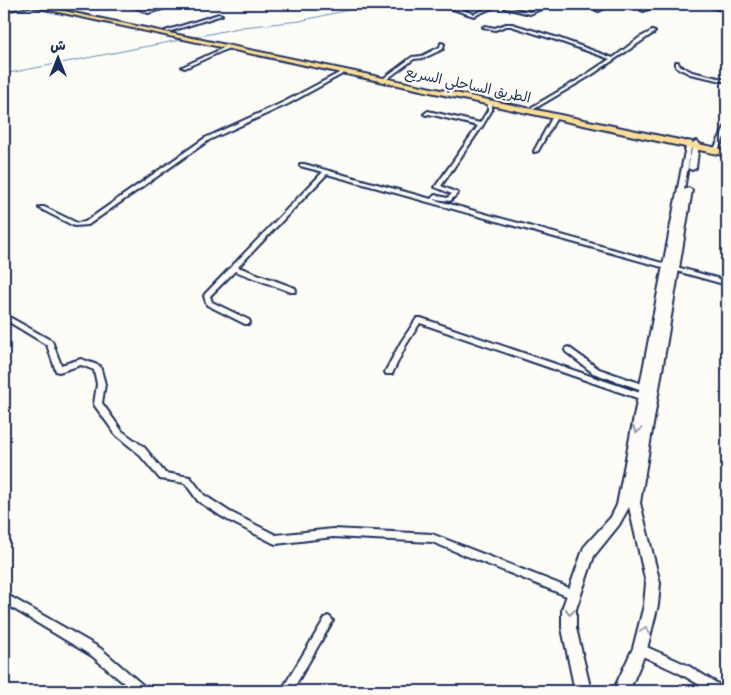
<svg xmlns="http://www.w3.org/2000/svg" width="731" height="695" font-family="Sriracha,'Playpen Sans Arabic',sans-serif">
<style>
.lines{fill:none;stroke-linecap:round;stroke-linejoin:round}
.stream{stroke:#658eb9;stroke-width:1}
.street-casing{stroke:#1b2f5e;stroke-width:4}
.secondary-casing{stroke:#1b2f5e;stroke-width:4}
.primary-casing{stroke:#1b2f5e;stroke-width:4}
.highway-casing{stroke:#1b2f5e;stroke-width:4}
.street{fill:#fdfcf7;fill-rule:evenodd}
.secondary{fill:#fdfcf7;fill-rule:evenodd}
.primary{fill:#fdde96;fill-rule:evenodd}
.highway{fill:#fdde96;fill-rule:evenodd}
.oneway{stroke:#8c96aa}
.labels{text-anchor:middle;dominant-baseline:central;stroke-width:4.5;stroke-linejoin:round;paint-order:stroke}
.far-street-label{font-size:14px;fill:#1b2f5e;stroke:#fdfcf7}
</style>
<rect width="100%" height="100%" fill="#fdfcf7"/>
<filter id="ink" filterUnits="userSpaceOnUse"><feTurbulence type="fractalNoise" baseFrequency=".02" numOctaves="2"/><feDisplacementMap in="SourceGraphic" scale="10" xChannelSelector="R" yChannelSelector="G"/><feConvolveMatrix kernelMatrix="1 2 1 2 8 2 1 2 1" color-interpolation-filters="sRGB"/></filter>
<g filter="url(#ink)">
<g class="lines">
<path class="stream" d="M190,38l53,-11 57,-6 74,-17
M4,74l181,-35"/>
<defs>
<path id="street" d="M28,4l1,2 -25,5v-2z
M128,4h4l16,7 27,-7h5l-32,9z
M390,4l6,1 13,-1 -13,3z
M437,4c12,-1 17,7 29,2l-8,-2 12,1v2l-8,3 12,4 23,-10h4l-27,12z
M548,4h4l-22,10 -25,-6 2,-1 23,5z
M609,4h4l-14,7 -3,-1z
M655,4h4l-15,7 -3,-1z
M219,14l3,1 -54,17 -3,-1z
M506,24h6l46,14 55,20 26,-20 13,-7 3,1 -65,44 -56,33h-2v-2l46,-27 32,-21 -54,-19 -45,-14h-5l-11,4 -12,-3 2,-1 10,2z
M441,43l3,1 -1,5 -19,9 -10,1 -27,20 -3,-1 28,-21 10,-1 18,-9z
M228,46l3,1 -46,21 -3,-1z
M676,62h2l1,3 13,7 35,8v2l-37,-8 -14,-7z
M343,71l3,1 -58,32 -79,36 -121,85 -14,1 -35,-18 1,-1h4l33,16 8,-1 120,-84 79,-36z
M488,102l4,1v7l-9,15 -42,61 17,7 -8,8 -14,-2 -1,1 292,81v4l-400,-111 -89,93 57,21 1,2 -1,2h-4l-56,-21 -25,25 2,6 37,18 1,2 -1,2h-4l-38,-19 -3,-9 1,-2 118,-122 -23,-6v-2h4l127,35 4,-4 12,3 5,-4 -17,-7 43,-61 -49,-12 -3,1 -2,-1 4,-3 52,12 8,-13z
M553,116l4,1 -19,34 -4,1v-1z
M725,127h2v5l-8,16h-4v-1z
M4,314l48,27 9,24 20,-6 19,7 5,18 -3,19 20,28 22,16 21,26 25,4 14,18 26,17 46,23 57,-6 99,5 145,57 2,3 -2,3 -3,2 -142,-57 -99,-5 -57,7 -3,-1 -49,-25 -26,-17 -13,-18 -25,-4 -22,-26 -22,-18 -21,-29 -1,-2 3,-20 -3,-14 -13,-5 -22,7 -3,-1 -9,-26 -43,-26z
M417,318h4l225,77 1,2 -1,2 -3,1 -223,-77 -14,22 -14,29h-6l-1,-2 16,-30z
M568,347l31,22 52,18 1,2 -1,2 -3,1 -55,-19 -27,-21 -1,-2 1,-2z
M4,593l96,55 45,39 1,4h-13l-41,-35 -88,-53z
M328,616l3,2 2,3 -2,3 -39,67h-11l44,-73z
M640,644l47,21 36,22 1,4h-14l-31,-18 -43,-20 -1,-4 1,-4z"/>
<path id="secondary" d="M687,141l5,1 -12,72 4,-24 4,-2 4,2 -52,313 20,80 -2,22 -11,44 -18,42h-16l20,-43 11,-43 2,-22 -17,-76 -10,18 -25,31 -18,53v19l15,63h-16l-13,-63v-19l22,-62 27,-30 6,-12z
M696,141l3,2 -3,25 -4,2 -4,-2 5,-25z"/>
<path id="primary" d="M703,4h8l16,4v4z"/>
<path id="highway" d="M21,4h10l696,146v6z"/>
</defs>
<use href="#street" class="street-casing"/>
<use href="#secondary" class="secondary-casing"/>
<use href="#primary" class="primary-casing"/>
<use href="#highway" class="highway-casing"/>
<use href="#street" class="street"/>
<use href="#secondary" class="secondary"/>
<use href="#primary" class="primary"/>
<use href="#highway" class="highway"/>
</g>
<defs><path id="oneway-chevron" d="M-2-3.5L2.5 0L-2 3.5" fill="none" stroke-width="1.6" stroke-linecap="round" stroke-linejoin="round" transform="scale(1.25)"/></defs>
<g class="oneway">
<use href="#oneway-chevron" transform="translate(637 430) rotate(100)"/>
<use href="#oneway-chevron" transform="translate(570 612) rotate(96)"/>
<use href="#oneway-chevron" transform="translate(645 630) rotate(-76)"/>
</g>
</g>
<g class="labels">
<g class="far-street-label">
<text transform="translate(468 85) rotate(12)">الطريق الساحلي السريع</text>
</g>
</g>
<rect width="731" height="695" fill="none" stroke="#fdfcf7" stroke-width="20"/>
<rect x="10" y="10" width="711" height="675" fill="none" stroke="#1b2f5e" stroke-width="2" filter="url(#ink)"/>
<g transform="translate(58 58)" stroke="#fdfcf7" stroke-width="4" paint-order="stroke">
<path d="M0-4L9 19L0 12L-9 19Z" fill="#1b2f5e"/>
<text y="-8" font-size="14" font-weight="bold" text-anchor="middle" fill="#1b2f5e">ش</text>
</g>
</svg>
